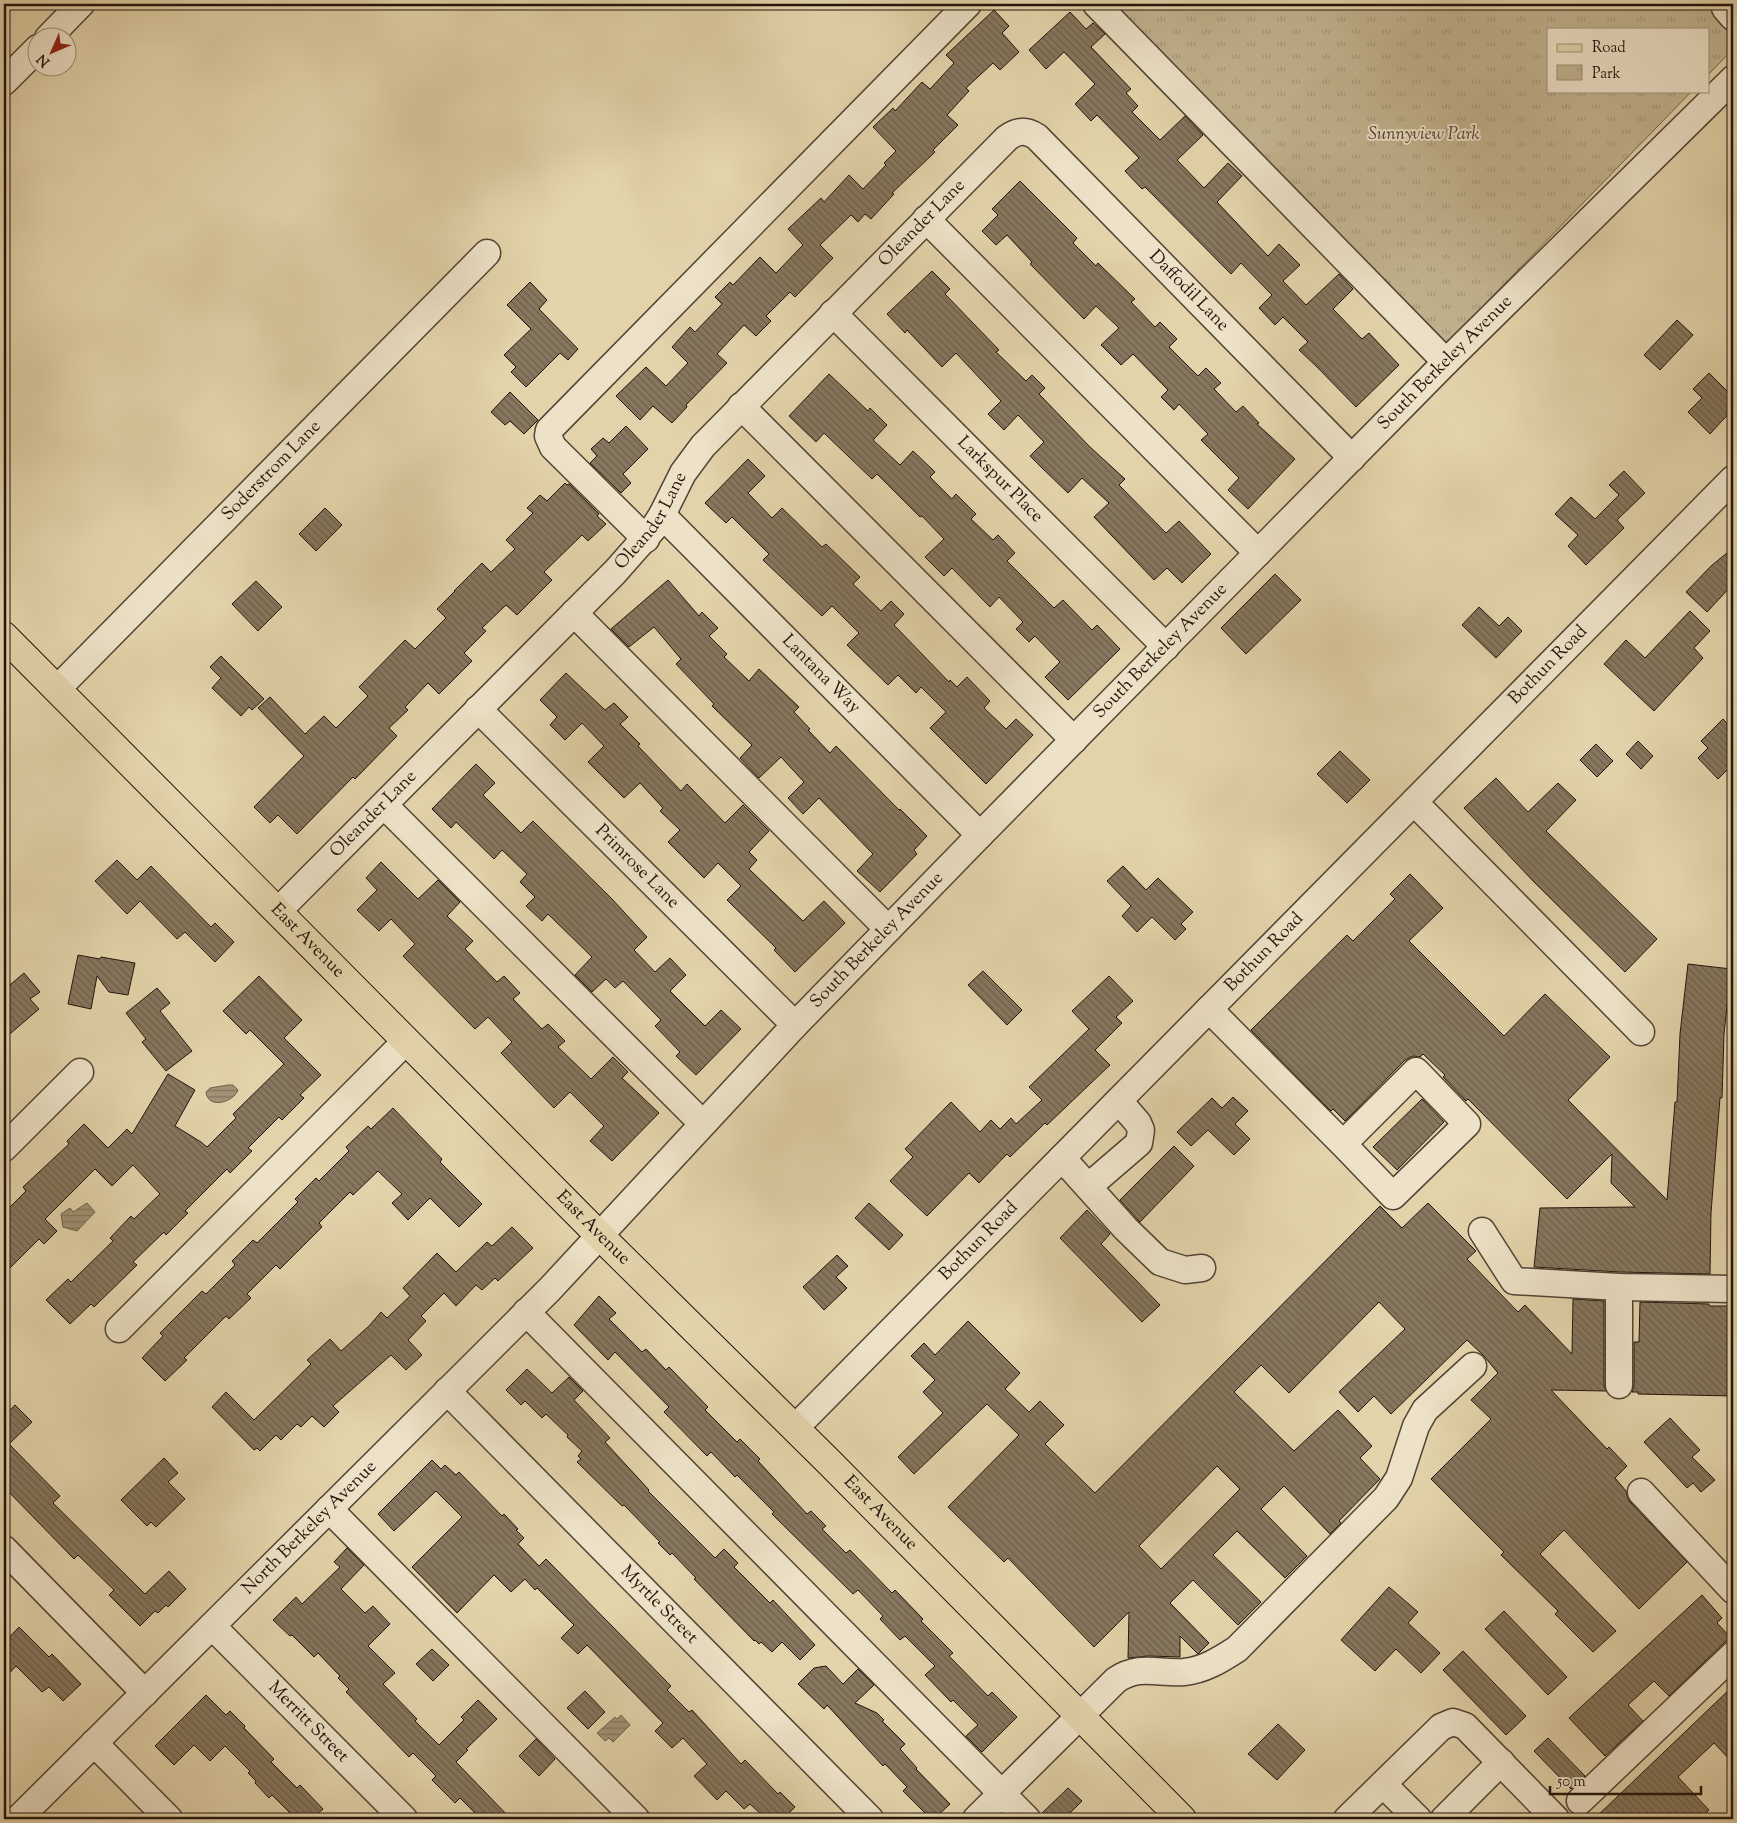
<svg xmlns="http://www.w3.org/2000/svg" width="1737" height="1823" font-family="'Sorts Mill Goudy',serif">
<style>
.park{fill:url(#park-tufts);stroke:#72644e}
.water{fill:url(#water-rules);stroke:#6e604a}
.building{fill:url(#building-back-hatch);stroke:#22140c;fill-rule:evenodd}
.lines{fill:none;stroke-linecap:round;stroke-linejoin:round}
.minor-casing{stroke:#524434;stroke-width:29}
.major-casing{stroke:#22140c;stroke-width:30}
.minor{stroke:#ede2c8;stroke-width:26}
.major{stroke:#e3d3aa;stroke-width:28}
.labels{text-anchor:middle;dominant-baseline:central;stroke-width:4;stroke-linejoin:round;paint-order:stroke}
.park-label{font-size:18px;font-style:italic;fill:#524433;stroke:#ede2c8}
.street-label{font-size:18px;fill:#22140c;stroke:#ede2c8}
</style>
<defs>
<pattern id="park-tufts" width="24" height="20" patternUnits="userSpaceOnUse" patternTransform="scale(1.25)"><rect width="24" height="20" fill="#c2b38f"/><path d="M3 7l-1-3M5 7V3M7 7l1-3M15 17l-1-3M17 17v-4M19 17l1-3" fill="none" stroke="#a6997a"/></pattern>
<pattern id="water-rules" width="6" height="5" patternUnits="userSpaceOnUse" patternTransform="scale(1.25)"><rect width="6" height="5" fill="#a19274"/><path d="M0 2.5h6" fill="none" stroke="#83765e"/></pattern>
<pattern id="building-back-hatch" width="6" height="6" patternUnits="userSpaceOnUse" patternTransform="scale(1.25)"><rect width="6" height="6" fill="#86775e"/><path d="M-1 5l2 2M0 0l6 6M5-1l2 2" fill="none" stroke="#6d604c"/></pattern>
</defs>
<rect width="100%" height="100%" fill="#e3d3aa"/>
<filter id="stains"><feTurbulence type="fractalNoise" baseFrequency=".004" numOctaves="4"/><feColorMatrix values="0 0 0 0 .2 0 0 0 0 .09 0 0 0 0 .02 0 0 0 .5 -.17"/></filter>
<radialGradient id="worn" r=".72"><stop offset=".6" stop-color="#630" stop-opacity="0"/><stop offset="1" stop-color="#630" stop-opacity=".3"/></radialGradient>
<path class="park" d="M1112,4h621v45l-25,26v-46h-160v62h144l-247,254z"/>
<path class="water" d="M228,1085h5l5,5c-4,12 -30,20 -32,2l4,-4z
M87,1203l8,9 -18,19 -14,-4 -2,-13 9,-6 3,4z
M621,1715l9,10 -17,17 -4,-4 -4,3 -8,-8 18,-16 2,2z"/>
<path class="building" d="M994,10l15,16 -7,7 17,19 -19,18 -7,-7 -27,25 3,3 -22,24 11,10 -25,25 2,2 -43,41 2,1 -23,25 -6,-5 -7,8 -7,-7 -31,30 13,13 -38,39 -5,-5 -24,24 5,5 -15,15 -12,-11 -27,29 10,9 -41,42 1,2 -15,16 -19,-17 -13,14 -24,-24 30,-29 20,19 22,-23 -16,-16 18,-20 5,5 27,-28 -7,-7 15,-15 3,3 27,-28 16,16 27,-28 -15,-16 33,-31 3,4 25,-27 14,14 23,-24 -2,-2 12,-12 -23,-24 20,-19 2,3 27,-29 8,7 24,-26 -8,-8z
M1070,12l16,17 7,-6 12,11 -14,13 40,42 -5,4 12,13 -6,6 28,28 25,-24 18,19 -26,25 27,28 24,-25 14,13 -25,26 51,54 11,-12 21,21 -17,16 23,24 33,-31 14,15 -20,20 29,30 7,-6 30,32 -43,42 -39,-40 -18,-17 9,-8 -25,-25 -8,8 -16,-17 13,-13 -31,-32 -10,11 -86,-87 -3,2 -17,-18 14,-13 -42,-43 -6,6 -16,-17 20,-20 -31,-32 -18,17 -17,-19z
M1020,181l57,57 -4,5 23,23 2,-3 37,36 -4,3 24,25 5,-5 17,17 -8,8 29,29 8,-8 15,15 -7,6 22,23 7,-6 16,17 -2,1 38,35 -47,50 -20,-19 11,-12 -38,-38 7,-6 -29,-30 -5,6 -13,-13 7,-7 -35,-36 -12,11 -20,-20 18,-17 -23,-22 -12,13 -54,-55 2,-2 -25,-27 -11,10 -14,-14 16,-16 -6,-6z
M932,271l18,18 -5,5 54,56 -3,2 30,29 6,-6 13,13 -6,6 51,53 35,32 -6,6 47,48 13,-12 32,33 -29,29 -15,-15 -13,12 -60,-63 15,-14 -27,-25 -14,15 -27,-26 -11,-11 14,-14 -26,-27 -14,15 -16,-16 13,-13 -45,-48 -14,14 -35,-37 -2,3 -18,-19z
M530,282l17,18 -8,9 39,40 -10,11 -8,-7 -34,34 -15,-15 5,-5 -12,-12 27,-26 -24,-24z
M1677,320l16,15 -33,35 -16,-15z
M1709,373l24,24v12l-23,25 -22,-22 14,-14 -9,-9z
M829,374l39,37 2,-3 17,17 -14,15 27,25 13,-14 22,21 -5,5 22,22 4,-5 20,20 -5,5 22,21 5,-5 17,18 -8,8 47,47 9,-8 29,30 5,-5 23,24 -52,51 -23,-23 15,-15 -25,-26 -6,6 -13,-13 7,-7 -24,-25 -9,10 -38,-39 -8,8 -19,-19 19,-18 -22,-23 -2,1 -43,-43 -5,5 -48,-46 -8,9 -27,-26z
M510,392l28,28 -14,14 -14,-13 -5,4 -14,-13z
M626,426l22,23 -25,25 8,9 -10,10 -31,-30 7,-7 -6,-7 12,-11 6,5z
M748,459l17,17 -17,17 24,25 10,-10 40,39 4,-3 34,33 -7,7 28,27 10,-10 13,13 -10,11 55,57 1,-2 7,7 10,-10 23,24 -6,7 22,21 10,-10 17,16 -47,49 -56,-56 16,-16 -25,-25 -5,6 -18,-18 -10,10 -41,-40 12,-12 -27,-27 -10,10 -59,-56 6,-6 -37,-37 -6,6 -21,-20z
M1624,471l21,22 -28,27 7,8 -38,37 -18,-19 10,-11 -23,-21 16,-17 24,22 24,-24 -10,-10z
M565,483l2,2 2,-1 30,30 -2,2 9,8 -18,17 -6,-6 -38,37 8,8 -35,35 -11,-10 -24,23 4,3 -22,22 8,8 -33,33 -11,-11 -23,24 3,3 -19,18 8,8 -42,43 -2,-2 -56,57 -19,-19 -8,8 -16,-16 50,-51 -46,-48 12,-11 35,37 19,-18 12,12 32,-32 -9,-9 46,-47 10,9 31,-31 -9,-9 18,-18h-1l28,-28 9,9 24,-23 -9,-9 27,-27 -6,-5 13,-13 7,6z
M325,508l17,17 -26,26 -17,-17z
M1733,548v36l-26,28 -21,-20 25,-26z
M1275,574l26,26 -55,54 -25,-26z
M668,580l31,36 3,-4 16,16 -9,8 18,18 -3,3 25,24 10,-12 40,38 -5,5 16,17 -2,1 22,23 6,-7 63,64 1,-1 27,27 -13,14 3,4 -37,38 -23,-21 16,-17 -54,-56 -16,16 -15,-16 16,-16 -23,-25 -22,21 -19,-20 12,-13 -40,-39 2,-2 -38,-40 5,-5 -27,-32 -25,20 -18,-18z
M256,581l26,26 -24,24 -26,-27z
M1479,607l20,19 9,-9 14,14 -26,27 -34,-33z
M1690,611l20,20 -16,17 9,10 -49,53 -50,-47 22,-24 19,18z
M221,656l43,43 -12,11 -3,-3 -8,9 -29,-28 9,-10 -11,-11z
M566,673l39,37 9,-7 14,14 -8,7 20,20 -2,2 43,45 6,-7 38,39 18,-18 26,26 -20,21 8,8 -8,9 54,52 21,-20 21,22 -50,49 -21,-22 2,-2 -49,-48 14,-14 -23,-23 -14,15 -36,-36 12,-12 -20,-19 3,-3 -23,-25 -16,15 -36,-36 16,-16 -22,-23 -17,17 -15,-15 7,-8 -17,-17z
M1723,719l10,11v34l-15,15 -20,-21 10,-10 -7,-7z
M1638,741l15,15 -12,13 -15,-15z
M1596,744l17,17 -16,16 -17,-17z
M1340,751l30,29 -23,23 -30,-29z
M476,764l19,19 -12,12 38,38 12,-12 79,78 35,38 -13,13 21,22 15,-14 16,17 -16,16 35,35 16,-16 20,19 -45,46 -20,-19 4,-4 -25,-26 6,-6 -38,-39 -8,7 -9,-9 -14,13 -17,-17 17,-18 -44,-43 -6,7 -16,-15 9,-9 -15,-15 7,-8 -25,-24 -8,9 -38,-37 -5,6 -19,-19z
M1496,778l32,34 30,-29 18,17 -30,31 111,108 -32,33 -91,-90 -70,-74z
M117,860l20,20 14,-14 60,61 4,-4 19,19 -19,20 -30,-30 -8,7 -37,-38 -13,13 -32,-33z
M381,862l37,37 20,-19 22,22 -13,14 26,25 -8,8 32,33 7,-6 16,17 -7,6 29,30 6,-5 17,17 -7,6 33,32 22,-22 15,15 -6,6 37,35 -47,48 -22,-20 14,-15 -34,-34 -16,16 -53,-55 11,-11 -24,-25 -13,12 -72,-73 12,-12 -24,-25 -12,12 -22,-21 20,-20 -11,-12z
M1123,866l23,24 12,-12 35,34 -12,12 5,5 -11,11 -23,-23 -15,15 -15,-16 9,-10 -24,-25z
M1410,874l33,34 -34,33 95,95 41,-42 65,63 -42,43 99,100 8,-98h2l3,-68 8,-70 43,5 -7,65 -2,64h-2l-9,115 -1,61 -90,-2 -86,-5 6,-59 95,-1 -24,-24 1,-29 -45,45 -99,-100 -2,2 -23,-24 2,-2 -22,-21 -3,3 -7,-1 -8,4 -60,61 -12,-12 -2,2 -80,-81 96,-95 6,6 42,-42 -5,-5z
M78,955l22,4 1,-2 34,6 -7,32 -19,-3 -12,-16 -6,33 -23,-5z
M983,971l39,39 -15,15 -39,-40z
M24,973l16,19 -10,7 9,10 -35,30v-49z
M259,976l43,44 -18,18 37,37 -21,20 4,3 -22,22 -3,-3 -31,31 4,3 -22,22 -3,-4 -42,42 3,2 -22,22 -2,-3 -31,30 4,3 -43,42 -3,-3 -21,20 -24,-24 22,-21 3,3 42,-41 -3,-3 21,-22 3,3 26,-25 -27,-29 -21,21 -17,-17 -50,50 12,12 -13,13 -5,-5 -35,35v-61l22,-22 -3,-4 46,-43 -2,-3 17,-17 24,24 19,-19 5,5 36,-60 27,16 -20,36 26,16 6,5 29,-29 -3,-4 51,-50 -34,-34 -4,4 -23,-23z
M1109,976l24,25 -17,16 6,6 -27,27 15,15 -63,60 -2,-2 -35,34 -3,-3 -28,29 -10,-10 -42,43 -37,-35 23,-24 -8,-8 46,-47 29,30 11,-12 9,9 11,-11 5,6 26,-24 -13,-13 60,-58 -17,-18z
M157,988l13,15 -10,8 32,40 -26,20 -24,-29 4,-3 -20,-26z
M1233,1097l15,14 -13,13 15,15 -16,16 -26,-25 -17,16 -14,-14 35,-34 10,10z
M1422,1099l22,23 -47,48 -24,-23z
M393,1108l49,51 -2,3 42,42 -23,23 -29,-29 -22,22 -16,-17 10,-9 -24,-23 -25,24 -3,-3 -31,31 3,4 -42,42 -4,-4 -29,29 4,4 -22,21 -3,-3 -42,42 3,2 -22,21 -23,-23 21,-22 -3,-3 42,-42 4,3 29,-29 -3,-4 21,-21 4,3 41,-41 -3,-3 21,-21 3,3 30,-30 -3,-4 22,-21 3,3z
M1174,1146l20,20 -54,56 -20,-22z
M869,1203l34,32 -14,15 -34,-32z
M1428,1203l48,48 -9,8 51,53 7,-7 47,49 1,-55 31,2v84l2,6 -55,-1 56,59 2,-2 18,19 -12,12 11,13 1,5 3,6 57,60 -48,47 -75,-79 -24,24 76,77 -23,21 -38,-38 3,-3 -57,-56 3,-3 -73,-73 60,-60 -20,-19 27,-27 -14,-17 -17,-16 -76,74 -17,-18 -16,16 -19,-20 66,-63 -26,-27 -90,91 -28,-28 -27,27 60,59 44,-41 34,36 -12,12 20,21 -41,42 2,2 -11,11 -46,-48 -23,23 46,47 -22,22 -48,-47 -24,24 48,47 -23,23 -45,-45 -23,23 39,40 -11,11 -18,-18v21l-31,-1 -21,2 1,-46 -35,35 -86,-89 -4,4 -56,-55 71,-72 -32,-31 -73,70 -16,-17 45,-44 -20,-21 12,-12 -24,-24 13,-13 11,12 33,-34 52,52 -15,16 24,23 11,-11 24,24 -19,19 50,49 285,-287 22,22zM1217,1466l23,23 -79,80 -22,-23z
M1087,1210l23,24 -9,10 59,61 -18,17 -82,-84z
M512,1227l21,21 -35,33 -3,-3 -13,12 -6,-5 -20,21 -12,-13 -23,23 5,5 -18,19 14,15 -16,15 -15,-15 -58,51 6,6 -15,15 -12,-11 -11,11 -4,-3 -16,16 -5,-5 -16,16 -3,-3 -3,2 -42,-43 14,-15 28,28 57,-56 -4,-4 23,-21 11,12 28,-25 12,-14 6,6 23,-22 -7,-8 34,-35 19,19 31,-30 5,4z
M837,1255l11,11 -12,11 11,11 -23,22 -21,-23z
M599,1296l17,17 -7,6 33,33 4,-3 20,21 3,-3 39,40 -3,3 32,32 3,-3 20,20 -2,2 49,53 4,-3 15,15 -4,3 24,24 4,-3 42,43 3,-3 28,29 -2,2 32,32 -4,3 39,40 4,-4 25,25 -35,35 -16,-16 12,-11 -25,-25 -2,2 -26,-27 10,-9 -30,-30 -5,4 -20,-21 3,-3 -25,-26 -5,4 -81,-80 2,-2 -37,-37 -2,2 -24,-25 -4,4 -43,-44 5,-5 -54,-55 -7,8 -34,-35z
M1640,1302l69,2v2h24v90l-95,-2v-2h-6l2,-7v-43h5z
M527,1369l25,24 17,-16 14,14 -9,9 36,38 -5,4 44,48 -1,1 67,67 9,-9 14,14 -4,4 36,36 3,-3 42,45 -15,15 -18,-18 -10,10 -11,-10 -2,2 -4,-4 -1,1 -60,-62 2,-1 -24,-25 -2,2 -12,-12 2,-1 -36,-37 -2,1 -45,-44 4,-3 -3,-3 4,-5 -15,-14 1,-2 -22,-21 -4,4 -17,-17 -4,4 -15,-15z
M15,1405l17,17 -23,22 51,52 -7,7 92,91 24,-23 17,18 -18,18 -2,-2 -8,8 -3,-2 -15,15 -31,-31 5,-5 -36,-35 -4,4 -70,-72v-71z
M1670,1418l30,32 -8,7 23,23 -14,12 -8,-9 -6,5 -43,-46z
M164,1458l14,15 -10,9 17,17 -29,28 -5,-5 -4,4 -26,-26z
M432,1460l9,9 4,-4 11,10 3,-3 43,44 2,-2 14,15 -2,1 8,8 -6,6 21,22 7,-7 125,127 -4,4 22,22 3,-2 49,54 4,-4 33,34 2,-2 15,15 -12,12h-17l-16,-15 -6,5 -18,-18 -9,9 -23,-24 13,-12 -24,-26 -11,10 -17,-17 8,-8 -76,-78 -9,9 -17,-16 13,-13 -37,-37 -2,2 -10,-11 -14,13 -17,-17 -37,38 -45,-46 50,-50 -26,-26 -42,40 -16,-17z
M347,1548l17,17 -23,24 24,24 8,-7 17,18 -22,22 27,27 -12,11 34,35 -2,2 24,24 25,-25 -3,-3 17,-17 19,19 -31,30 2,1 -12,12 55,57h-30l-21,-21 -5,5 -23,-23 4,-4 -23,-23 -4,4 -63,-65 3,-3 -11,-11 2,-2 -22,-23 -4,4 -22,-22 -2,1 -17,-16 23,-23 6,7 38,-37 -6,-5z
M1389,1587l29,25 -10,11 32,30 -19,20 -25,-24 -21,22 -34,-31z
M1702,1595l20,23 -5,5 13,14 -61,59 -15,-15 -26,24 15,16 -38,35 -36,-38z
M1504,1611l63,66 -19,18 -63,-66z
M19,1627l30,30 3,-3 29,30 -18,17 -14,-14 -7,5 -26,-26 -12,13v-36z
M432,1649l17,16 -16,16 -17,-17z
M1463,1651l63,65 -20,19 -63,-65z
M826,1666l17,18 15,-15 16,16 -19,18 22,10 7,7 -2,1 23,23 -5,5 17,19 -1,1 34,35 -16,15h-3l-28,-28 4,-4 -22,-23 -2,2 -56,-61 -3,4 -26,-25 16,-16z
M1733,1686v77l-19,-20 -36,34 31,33 -10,9h-105z
M585,1691l20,21 -17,17 -21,-21z
M206,1695l20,20 4,-4 15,15 -1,2 30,31 -3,3 26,26 3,-3 23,24 -11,10h-16l-24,-24 -3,3 -14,-15 1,-2 -8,-8 2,-2 -25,-25 -15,15 -16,-16 -20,20 -19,-19z
M1278,1724l27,26 -28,30 -29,-26z
M1548,1738l37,38 -14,13 -37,-38z
M536,1739l19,20 -16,17 -20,-20z
M1068,1788l14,13 -18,18h-22l-1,-5z"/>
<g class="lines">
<defs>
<g id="minor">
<path d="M1096,4l350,358"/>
<path d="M1730,4l-5,4 8,9"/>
<path d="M48,38l33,-34"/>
<path d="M4,82l34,-34"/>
<path d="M926,219l332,334"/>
<path id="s1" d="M833,313l333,334"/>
<path d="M741,406l333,334"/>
<path id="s2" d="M662,515l318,320"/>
<path d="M646,539l-93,-92 -5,-11 1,-6 419,-426"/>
<path d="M574,613l314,316"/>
<path id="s3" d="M57,689l430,-436"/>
<path id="s4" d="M478,709l317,316"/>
<path d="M1414,802l227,230"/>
<path d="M384,805l318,318"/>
<path id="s5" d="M278,911l337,-339 38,-43 9,-14 21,-42 20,-27 304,-308c11,-8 19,-8 30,-1l315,321"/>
<path d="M1209,1009l134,135 73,-73 51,53 -74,72 -50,-52"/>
<path d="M4,1148l76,-76"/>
<path d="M1062,1158l64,71 34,33 25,8 17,-2"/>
<path d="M1089,1186l50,-43 2,-13 -3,-7 -19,-22"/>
<path d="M1482,1231l32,50 105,6 114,2"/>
<path d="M526,1312l501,507"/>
<path d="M119,1329l287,-288"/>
<path d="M1619,1385v-98"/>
<path id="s6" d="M447,1391l423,428"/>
<path id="s7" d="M795,1428l938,-949"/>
<path d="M1641,1492l92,98"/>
<path d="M329,1509l307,310"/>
<path d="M4,1549l141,144"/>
<path id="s8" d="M212,1626l192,193"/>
<path d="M94,1743l75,76"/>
<path d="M1383,1784l35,35"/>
<path d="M1580,1801l153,-146"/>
<path id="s9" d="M18,1819l532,-530 245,-264 185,-190 466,-473 287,-283"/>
<path d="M976,1819l140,-139c24,-16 42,-6 68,-8 20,-2 36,-12 53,-23l149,-151 13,-20 17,-52 9,-16 48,-44"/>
<path d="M1347,1819l94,-92 12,-5 12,4 91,93"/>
<path d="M1444,1819l57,-57"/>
</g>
<g id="major">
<path id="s10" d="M4,636l595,599 230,227 353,357"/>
</g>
</defs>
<use href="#minor" class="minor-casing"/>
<use href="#major" class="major-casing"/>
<use href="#minor" class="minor"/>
<use href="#major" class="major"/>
</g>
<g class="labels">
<g class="park-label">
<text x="1424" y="135">Sunnyview Park</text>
</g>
<g class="street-label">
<text stroke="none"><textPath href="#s5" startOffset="945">Oleander Lane</textPath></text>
<text stroke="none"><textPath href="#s5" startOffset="1314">Daffodil Lane</textPath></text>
<text stroke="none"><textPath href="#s9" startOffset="2039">South Berkeley Avenue</textPath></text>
<text stroke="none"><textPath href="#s3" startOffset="306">Soderstrom Lane</textPath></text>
<text stroke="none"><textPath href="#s1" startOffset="236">Larkspur Place</textPath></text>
<text stroke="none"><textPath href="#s5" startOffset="541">Oleander Lane</textPath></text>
<text stroke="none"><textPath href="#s9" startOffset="1634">South Berkeley Avenue</textPath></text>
<text stroke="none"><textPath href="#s7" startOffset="1072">Bothun Road</textPath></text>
<text stroke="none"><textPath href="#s2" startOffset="225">Lantana Way</textPath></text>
<text stroke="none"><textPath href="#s5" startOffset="136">Oleander Lane</textPath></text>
<text stroke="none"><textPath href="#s4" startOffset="224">Primrose Lane</textPath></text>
<text stroke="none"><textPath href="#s9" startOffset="1229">South Berkeley Avenue</textPath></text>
<text stroke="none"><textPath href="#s10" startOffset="430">East Avenue</textPath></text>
<text stroke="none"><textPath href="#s7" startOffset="668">Bothun Road</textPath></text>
<text stroke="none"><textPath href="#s10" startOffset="835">East Avenue</textPath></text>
<text stroke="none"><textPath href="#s7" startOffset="262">Bothun Road</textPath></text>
<text stroke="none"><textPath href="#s10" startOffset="1240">East Avenue</textPath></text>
<text stroke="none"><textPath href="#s9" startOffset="412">North Berkeley Avenue</textPath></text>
<text stroke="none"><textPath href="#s6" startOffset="301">Myrtle Street</textPath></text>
<text stroke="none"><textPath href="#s8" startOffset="136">Merritt Street</textPath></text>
</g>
</g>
<rect width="1737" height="1823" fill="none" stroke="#e3d3aa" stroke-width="20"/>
<rect x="5" y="5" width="1727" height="1813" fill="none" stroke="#22140c" stroke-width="2.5"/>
<rect x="10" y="10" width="1717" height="1803" fill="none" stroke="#22140c"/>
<rect x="1547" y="28" width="162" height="65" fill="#ede2c8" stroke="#9c907d"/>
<rect x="1557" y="44" width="25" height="8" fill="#e3d3aa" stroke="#9c907d"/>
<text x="1592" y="52" font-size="15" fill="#22140c">Road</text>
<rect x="1557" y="65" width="25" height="15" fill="url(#park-tufts)" stroke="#9c907d"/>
<text x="1592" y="78" font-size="15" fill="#22140c">Park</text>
<g transform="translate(52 52) rotate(225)"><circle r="24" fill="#ede2c8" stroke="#9c907d"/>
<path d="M0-4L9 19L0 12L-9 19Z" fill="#8f2418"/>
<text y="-8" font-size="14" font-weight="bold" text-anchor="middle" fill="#22140c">N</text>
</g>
<path d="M1550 1786v8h151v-8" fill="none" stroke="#22140c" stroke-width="2.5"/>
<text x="1557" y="1786" font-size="15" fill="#22140c" stroke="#ede2c8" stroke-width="4" paint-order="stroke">50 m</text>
<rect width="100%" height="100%" filter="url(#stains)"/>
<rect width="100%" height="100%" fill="url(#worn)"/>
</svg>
